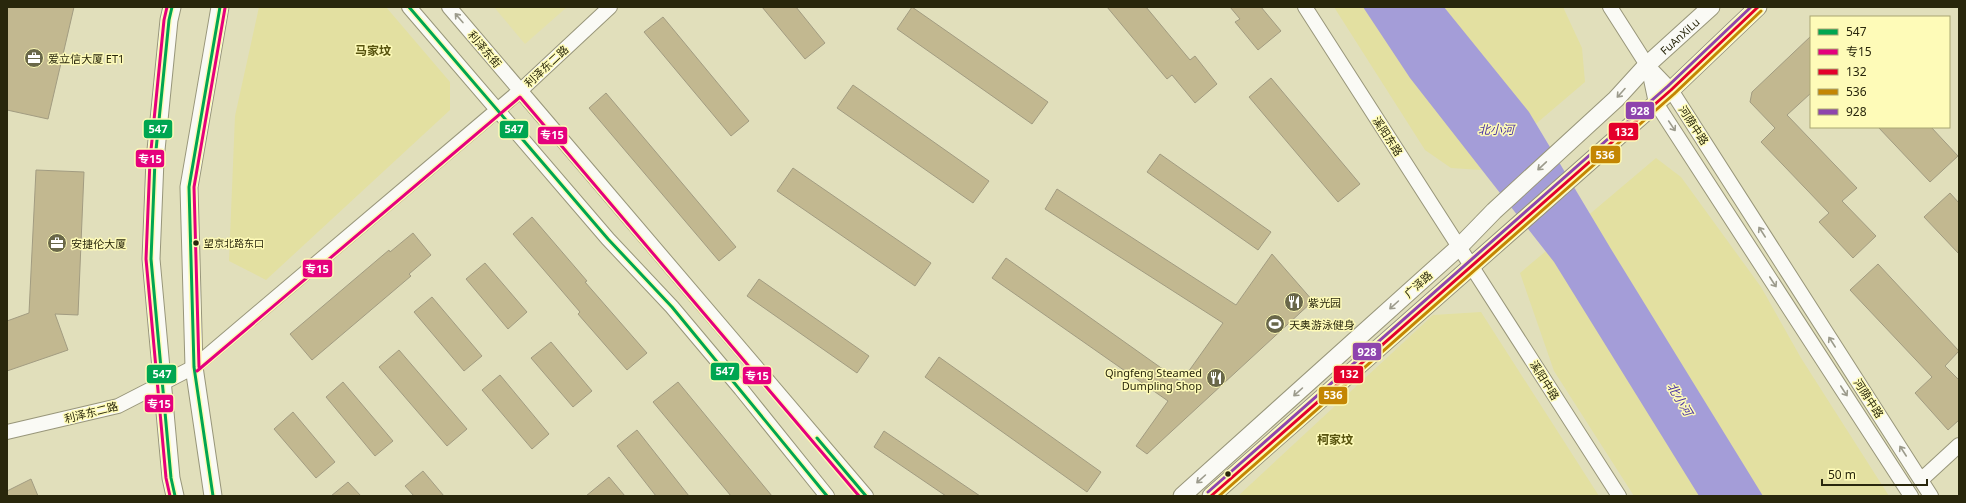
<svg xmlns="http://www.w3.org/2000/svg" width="1966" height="503" font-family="'Noto Sans','Noto Sans SC',sans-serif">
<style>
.built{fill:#e5e2a9}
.green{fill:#e3e0a1}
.water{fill:#a49dd8}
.building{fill:#c2b890;stroke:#a29c81}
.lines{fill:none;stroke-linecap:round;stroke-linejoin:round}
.minor-casing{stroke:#98967a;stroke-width:16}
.major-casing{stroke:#98967a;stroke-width:19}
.minor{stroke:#fafaf5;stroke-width:14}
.major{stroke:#fafaf5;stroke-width:17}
.bus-1-casing{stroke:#fefbb8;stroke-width:6}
.bus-2-casing{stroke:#fefbb8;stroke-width:6}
.bus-3-casing{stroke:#fefbb8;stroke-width:6}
.bus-4-casing{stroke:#fefbb8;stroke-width:6}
.bus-5-casing{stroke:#fefbb8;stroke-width:6}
.bus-1{stroke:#00a651;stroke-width:3}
.bus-2{stroke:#e5007d;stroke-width:3}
.bus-3{stroke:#e4002b;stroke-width:3}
.bus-4{stroke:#c48603;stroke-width:3}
.bus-5{stroke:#8e44ad;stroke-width:3}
.oneway{stroke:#9c9b8c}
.bus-dot{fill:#29270c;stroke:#fefbb8;stroke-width:1.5}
.labels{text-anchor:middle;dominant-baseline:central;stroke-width:3;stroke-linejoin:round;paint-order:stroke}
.bus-label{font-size:10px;fill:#29270c;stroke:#fefbb8;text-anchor:start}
.street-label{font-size:11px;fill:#29270c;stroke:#fefbb8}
.poi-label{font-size:11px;fill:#29270c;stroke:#fefbb8;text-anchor:start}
.neighbourhood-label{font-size:12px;font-weight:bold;fill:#57530e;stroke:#fefbb8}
.water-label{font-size:12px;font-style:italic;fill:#4a33a5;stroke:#fefbb8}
.line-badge{stroke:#fefbb8;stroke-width:1.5}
.badge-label{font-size:11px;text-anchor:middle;font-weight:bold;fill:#fff}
</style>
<rect width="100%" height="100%" fill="#e1dfbb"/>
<path class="built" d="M494,7h73l-42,37z"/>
<path class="green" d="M259,7h127l64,75v28l-184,170 -37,-19 6,-145z
M1334,7h229l19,41 3,34 -103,88 -31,-2 -26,-18z
M1656,158l25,19 80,110 40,71 88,138h-255l-80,-125 -34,-98z
M1481,312l118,184h-361l195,-181z"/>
<path class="water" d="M1363,7h81l85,105 82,137 152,247h-64l-145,-234 -144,-184z"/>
<path class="building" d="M7,7h67l-26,112 -41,-9z
M762,7h34l29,36 -20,16z
M912,7l136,95 -16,22 -135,-95z
M1107,7h39l44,53 5,-4 22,28 -22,19 -23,-28 -5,4z
M1230,7h31l20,24 -23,19 -23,-28 5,-3z
M663,17l86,104 -18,15 -87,-104z
M1811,36v57l-24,22 70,73 -15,13 34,35 -23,22 -34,-36 10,-9 -68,-71 14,-14 -25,-26 2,-10z
M1271,78l89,106 -22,18 -89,-105z
M853,85l136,96 -16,22 -136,-95z
M606,93l130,154 -17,14 -130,-153z
M1878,127h53l27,29 -28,26z
M1160,154l111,78 -13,18 -111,-78z
M793,168l138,95 -16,23 -138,-95z
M36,170l48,2 -6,143 -23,-1 13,36 -61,21v-50l22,-8z
M1057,189l179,116 36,-51 41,47 -166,153 -11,-8 32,-45 -176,-123 14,-20 175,124 42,-59 -178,-114z
M1950,193l9,10v51l-35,-37z
M532,217l55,64 -2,1 62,71 -20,17 -49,-56 2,-2 -67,-78z
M413,233l18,22 -22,19 2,2 -99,84 -22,-26 99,-84 1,2z
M485,263l42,49 -19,17 -42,-50z
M1878,264l81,87 -14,15 14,14v40l-11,10 -33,-37 17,-16 -82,-87z
M759,279l110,77 -12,17 -110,-77z
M432,297l50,59 -18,15 -50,-59z
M551,342l41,49 -19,16 -42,-49z
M399,350l68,79 -20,17 -68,-79z
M939,357l162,115 -14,20 -162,-115z
M500,375l49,59 -17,15 -50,-59z
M343,382l50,59 -18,15 -49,-59z
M678,382l94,114h-41l-78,-94z
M293,412l42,50 -19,16 -42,-49z
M637,430l52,66h-33l-39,-50z
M884,431l96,65h-34l-72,-49z
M423,471l21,25h-30l-9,-10z
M609,477l16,19h-39z
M31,479l7,17h-31v-5z
M348,482l13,14h-30z"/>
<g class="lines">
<defs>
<path id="minor" d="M409,7l199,232 64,68 69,82 86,107
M449,7l417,489
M1305,7l314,489
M1610,7l37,58 24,25 260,406
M1648,65l8,38 255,393
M7,432l111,-26 76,-39 327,-277 89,-83
M1921,480l38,-35"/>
<g id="major">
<path d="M172,7l-3,13 -14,140 -4,99 20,219 4,18"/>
<path d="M213,496l-19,-129 -5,-180 31,-180"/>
<path id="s1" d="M1182,496l277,-249 35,-36 122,-112 31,-34 64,-58"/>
<path d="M1211,496l460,-406 87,-83"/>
</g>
</defs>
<use href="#minor" class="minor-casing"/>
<use href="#major" class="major-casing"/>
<use href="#minor" class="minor"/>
<use href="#major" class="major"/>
<defs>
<path id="bus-1" d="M172,7l-3,13 -14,140 -4,99 20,219 4,18
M409,7l199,232 64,68 155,189
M817,438l49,58
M213,496l-19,-129 -5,-180 31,-180"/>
<path id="bus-2" d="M167,7l-3,13 -14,140 -4,99 20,219 4,18
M199,367l-5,-180 31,-179
M197,371l323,-274 339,399"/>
<path id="bus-3" d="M1211,496l460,-406 87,-83"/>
<path id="bus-4" d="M1219,496l455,-402 87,-83"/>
<path id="bus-5" d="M1208,492l460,-406 83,-79"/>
</defs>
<use href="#bus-1" class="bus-1-casing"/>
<use href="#bus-2" class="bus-2-casing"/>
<use href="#bus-3" class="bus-3-casing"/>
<use href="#bus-4" class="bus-4-casing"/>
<use href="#bus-5" class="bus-5-casing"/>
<use href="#bus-1" class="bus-1"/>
<use href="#bus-2" class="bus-2"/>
<use href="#bus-3" class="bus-3"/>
<use href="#bus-4" class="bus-4"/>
<use href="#bus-5" class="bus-5"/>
</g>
<defs><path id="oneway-shaft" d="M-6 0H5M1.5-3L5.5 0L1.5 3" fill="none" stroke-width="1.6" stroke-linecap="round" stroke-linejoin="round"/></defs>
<g class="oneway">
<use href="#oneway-shaft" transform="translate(459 18) rotate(-131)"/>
<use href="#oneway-shaft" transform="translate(1621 93) rotate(132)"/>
<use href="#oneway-shaft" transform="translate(1672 126) rotate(56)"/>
<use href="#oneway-shaft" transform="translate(1542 166) rotate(137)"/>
<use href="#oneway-shaft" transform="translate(1762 232) rotate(-123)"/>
<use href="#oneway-shaft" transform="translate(1773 282) rotate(57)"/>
<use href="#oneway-shaft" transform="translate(1394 305) rotate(138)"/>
<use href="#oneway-shaft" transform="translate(1832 342) rotate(-123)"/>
<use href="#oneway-shaft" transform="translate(1844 391) rotate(57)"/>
<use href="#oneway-shaft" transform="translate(1298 392) rotate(138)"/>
<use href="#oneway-shaft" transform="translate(1903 451) rotate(-123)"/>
<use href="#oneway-shaft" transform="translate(1201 479) rotate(138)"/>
</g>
<defs>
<symbol id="office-disc" viewBox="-11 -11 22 22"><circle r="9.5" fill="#696749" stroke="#fefbb8"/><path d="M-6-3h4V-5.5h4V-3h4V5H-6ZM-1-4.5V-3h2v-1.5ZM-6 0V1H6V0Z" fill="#fff"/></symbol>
<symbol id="restaurant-disc" viewBox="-11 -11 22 22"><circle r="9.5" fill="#696749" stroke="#fefbb8"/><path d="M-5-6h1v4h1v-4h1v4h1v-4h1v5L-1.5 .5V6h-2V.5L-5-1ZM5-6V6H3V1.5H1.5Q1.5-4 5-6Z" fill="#fff"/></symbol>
<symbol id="stadium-disc" viewBox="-11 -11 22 22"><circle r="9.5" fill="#696749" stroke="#fefbb8"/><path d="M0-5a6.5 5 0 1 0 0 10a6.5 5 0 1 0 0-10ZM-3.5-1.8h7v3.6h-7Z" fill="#fff"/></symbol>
</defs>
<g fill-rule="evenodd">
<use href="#office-disc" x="23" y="47" width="22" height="22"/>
<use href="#office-disc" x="46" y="232" width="22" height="22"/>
<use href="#restaurant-disc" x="1283" y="291" width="22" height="22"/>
<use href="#stadium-disc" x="1264" y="313" width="22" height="22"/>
<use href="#restaurant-disc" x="1205" y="367" width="22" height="22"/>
</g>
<g class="bus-dot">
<circle cx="196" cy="243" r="3.5"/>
<circle cx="1228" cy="474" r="3.5"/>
</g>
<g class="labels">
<g class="bus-label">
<text x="204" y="243">望京北路东口</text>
</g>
<g class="street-label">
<text stroke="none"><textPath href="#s1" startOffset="678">FuAnXiLu</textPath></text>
<text transform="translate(485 49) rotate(49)">利泽东街</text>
<text transform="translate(546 66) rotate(-43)">利泽东二路</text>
<text transform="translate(1694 125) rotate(57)">河荫中路</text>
<text transform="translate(1388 136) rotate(57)">溪阳东路</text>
<text transform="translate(1418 284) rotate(-42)">广泽路</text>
<text transform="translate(1545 380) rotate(58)">溪阳中路</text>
<text transform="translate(1869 398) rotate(57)">河荫中路</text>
<text transform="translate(91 412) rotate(-14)">利泽东二路</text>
</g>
<g class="poi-label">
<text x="48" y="58">爱立信大厦 ET1</text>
<text x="71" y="243">安捷伦大厦</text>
<text x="1308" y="302">紫光园</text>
<text x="1289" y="324">天奥游泳健身</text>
<text x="1202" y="372" text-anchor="end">Qingfeng Steamed<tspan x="1202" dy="13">Dumpling Shop</tspan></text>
</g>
<g class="neighbourhood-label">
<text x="373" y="50">马家坟</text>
<text x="1335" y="439">柯家坟</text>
</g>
<g class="water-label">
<text x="1496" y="129">北小河</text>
<text transform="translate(1680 399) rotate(59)">北小河</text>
</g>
</g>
<g class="line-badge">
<rect x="1625" y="101" width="30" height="19" rx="4" fill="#8e44ad"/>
<rect x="143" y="119" width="30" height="20" rx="4" fill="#00a651"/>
<rect x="499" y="120" width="30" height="19" rx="4" fill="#00a651"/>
<rect x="1608" y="122" width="31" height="19" rx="4" fill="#e4002b"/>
<rect x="537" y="126" width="31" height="19" rx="4" fill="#e5007d"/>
<rect x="1590" y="145" width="31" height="19" rx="4" fill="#c48603"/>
<rect x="135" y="149" width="30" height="19" rx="4" fill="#e5007d"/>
<rect x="302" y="259" width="31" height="19" rx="4" fill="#e5007d"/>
<rect x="1352" y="342" width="30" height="19" rx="4" fill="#8e44ad"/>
<rect x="710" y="362" width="30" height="19" rx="4" fill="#00a651"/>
<rect x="146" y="364" width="31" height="20" rx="4" fill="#00a651"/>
<rect x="1333" y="365" width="31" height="19" rx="4" fill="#e4002b"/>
<rect x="742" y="366" width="30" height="19" rx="4" fill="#e5007d"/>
<rect x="1318" y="386" width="30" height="19" rx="4" fill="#c48603"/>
<rect x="144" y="394" width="30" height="19" rx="4" fill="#e5007d"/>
</g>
<g class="badge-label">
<text x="1640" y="115">928</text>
<text x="158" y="133">547</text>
<text x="514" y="133">547</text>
<text x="1624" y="136">132</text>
<text x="552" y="139">专15</text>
<text x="1605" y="159">536</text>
<text x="150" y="163">专15</text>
<text x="317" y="273">专15</text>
<text x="1367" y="356">928</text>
<text x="725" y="375">547</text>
<text x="162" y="378">547</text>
<text x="1349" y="378">132</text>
<text x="757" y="380">专15</text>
<text x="1333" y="399">536</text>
<text x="159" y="408">专15</text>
</g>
<rect width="1966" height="503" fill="none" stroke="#29270c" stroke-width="16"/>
<rect x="1810" y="16" width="140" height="112" fill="#fefbb8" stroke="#a9a673"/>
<rect x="1818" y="29" width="20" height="6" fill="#00a651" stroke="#a9a673"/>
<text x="1846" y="36" font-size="12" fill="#29270c">547</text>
<rect x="1818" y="49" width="20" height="6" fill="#e5007d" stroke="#a9a673"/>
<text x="1846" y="56" font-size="12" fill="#29270c">专15</text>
<rect x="1818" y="69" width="20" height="6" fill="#e4002b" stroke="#a9a673"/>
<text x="1846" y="76" font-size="12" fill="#29270c">132</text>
<rect x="1818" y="89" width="20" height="6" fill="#c48603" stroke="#a9a673"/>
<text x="1846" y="96" font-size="12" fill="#29270c">536</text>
<rect x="1818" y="109" width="20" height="6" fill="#8e44ad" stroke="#a9a673"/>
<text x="1846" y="116" font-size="12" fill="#29270c">928</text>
<path d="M1822 479v6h105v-6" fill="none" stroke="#29270c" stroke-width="2"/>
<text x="1828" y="479" font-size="12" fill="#29270c" stroke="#fefbb8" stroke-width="3" paint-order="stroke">50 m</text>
</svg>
